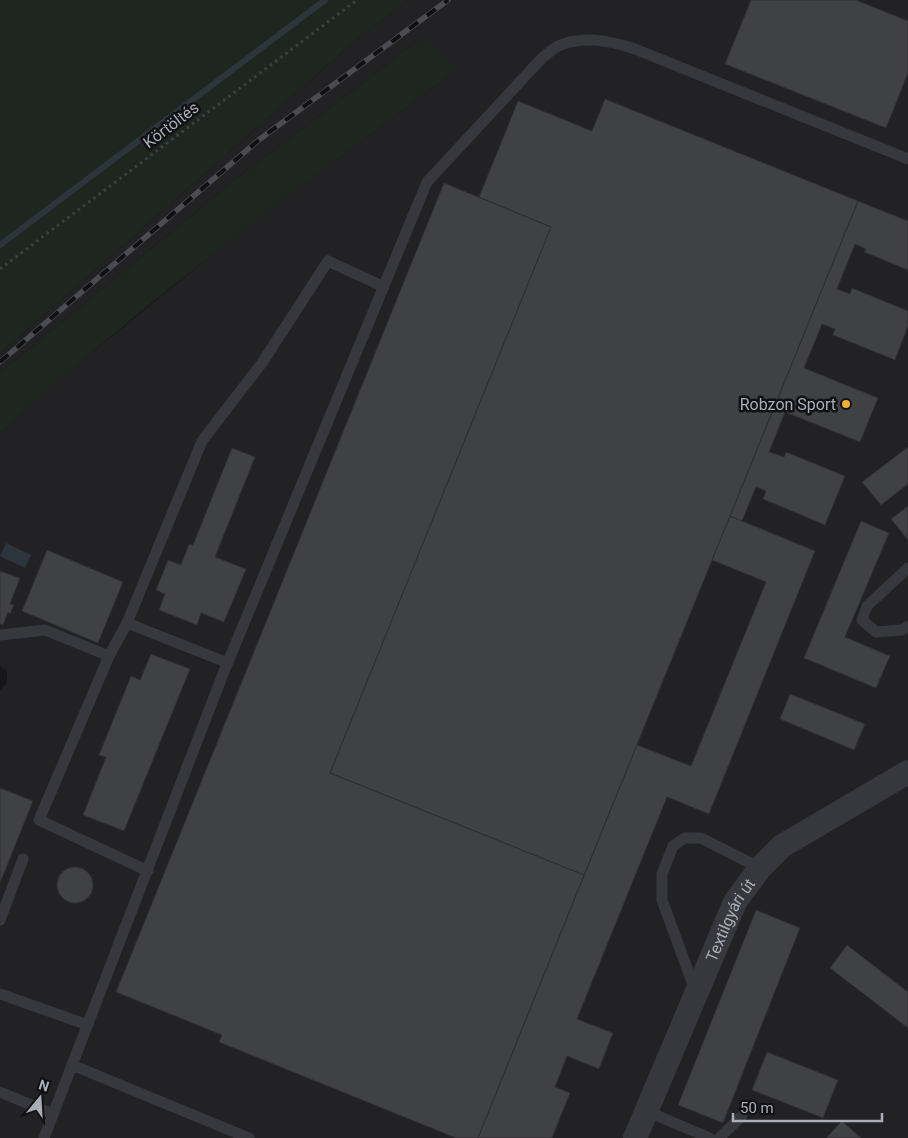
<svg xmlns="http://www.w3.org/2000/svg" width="908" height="1138" font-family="Roboto,sans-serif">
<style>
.built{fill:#222225}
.green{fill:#1e261f}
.water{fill:#2c353c}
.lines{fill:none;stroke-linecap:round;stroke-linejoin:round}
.stream{stroke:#2c353c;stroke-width:6}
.building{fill:#404145;stroke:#303034}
.path{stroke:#3d3f44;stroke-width:3;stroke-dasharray:2.5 4;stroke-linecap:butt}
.lane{stroke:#37383d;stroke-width:11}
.street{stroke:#37383d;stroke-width:24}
.rail-casing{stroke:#4a4c52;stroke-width:5.5}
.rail{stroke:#111113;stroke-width:4;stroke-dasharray:11;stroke-linecap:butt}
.poi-dot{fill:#f2b134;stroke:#111113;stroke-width:2}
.labels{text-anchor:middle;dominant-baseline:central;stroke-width:5;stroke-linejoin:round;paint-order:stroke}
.street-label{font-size:16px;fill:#a8adb8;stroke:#111113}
.poi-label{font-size:16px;fill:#a8adb8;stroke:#111113;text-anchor:end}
</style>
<rect width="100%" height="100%" fill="#161618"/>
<path class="built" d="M409,0h499v1138h-908v-447l7,-8v-12l-7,-5v-233l52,-48 193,-157 212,-159 -33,-33 -188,143 -236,194v-19l356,-314z"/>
<path class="green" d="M0,0h409l-53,40 -356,314z
M424,36l33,33c-155,117 -313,232 -457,364v-60l236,-194z"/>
<path class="water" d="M6,543l25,12 -6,13 -25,-12z"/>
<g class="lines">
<path class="stream" d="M0,245l325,-245"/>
</g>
<path class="building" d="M751,0h105l52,21v52l-22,55 -161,-64z
M605,99l253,102 -274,674 -254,-102 221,-546 -72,-30 39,-96 74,30z
M444,183l107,44 -221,546 254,102 -106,263h-22l-237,-96 3,-7 -106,-43z
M858,201l50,20v49l-44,-18 2,-3 -11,-5 -18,45 13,5 2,-6 56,23v15l-13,34 -62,-25 2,-6 -13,-5 -18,44 74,30 -18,44 -75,-30 -16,40 15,5 2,-5 59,24 -20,49 -62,-26 3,-8 -10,-4 -14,34 -12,-5z
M908,447v37l-27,21 -19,-23z
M232,448l23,9 -40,100 31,12 -22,53 -23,-9 -4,12 -38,-15 6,-16 -9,-4 12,-30 13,5 8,-21 4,1z
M908,506v34l-17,-21z
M730,516l85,35 -106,263 -42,-17 -90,222 36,14 -14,36 -32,-13 -12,31 15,6 -18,45h-74l159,-393 54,21 75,-184 -54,-22z
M861,521l28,12 -44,104 45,19 -14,32 -72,-30z
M47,550l76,32 -25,61 -76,-32z
M0,571l20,7 -10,26 4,1 -4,9 -2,-2 -5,13 -3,-1z
M151,654l39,15 -66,162 -41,-16 23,-58 -7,-2 32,-79 9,4z
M790,694l75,30 -11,26 -74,-31z
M0,788l33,13 -33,82z
M57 885a18 18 0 1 1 36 0a18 18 0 1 1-36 0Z
M756,910l44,18 -77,195 -45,-18z
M847,945l61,47v36l-78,-60z
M767,1052l71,28 -15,38 -71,-28z
M842,1121l19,17h-35z"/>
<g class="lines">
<path class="path" d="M0,269l357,-269"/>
<path class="lane" d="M908,568l-41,38 -5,14 14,12 26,-2 6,-4
M0,635l45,-5 64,26 18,-33
M109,656l-70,164 109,51
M228,663l-101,-40 75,-182 60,-78 66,-102 56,26
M0,920l23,-61
M695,990l-33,-90v-26l11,-28 12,-8h16l59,30
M0,994l88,31
M0,1092l53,22
M646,1111l64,27
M44,1138l28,-73
M249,1138l-177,-73 151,-391 204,-492 115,-124c5,-4 11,-9 16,-12 25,-11 53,-5 77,3l273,110
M719,1138l23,-22"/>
<path class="street" id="s1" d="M635,1138l100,-236 25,-34 22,-22 126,-74"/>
<defs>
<path id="rail" d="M0,362l260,-223 188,-139"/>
</defs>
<use href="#rail" class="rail-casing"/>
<use href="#rail" class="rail"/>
</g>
<circle class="poi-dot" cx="846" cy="404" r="5"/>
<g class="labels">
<g class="street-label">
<text transform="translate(171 125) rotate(-37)">Körtöltés</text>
<text stroke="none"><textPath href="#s1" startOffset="238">Textilgyári út</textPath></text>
</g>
<g class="poi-label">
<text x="836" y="404">Robzon Sport</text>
</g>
</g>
<g transform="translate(40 1098) rotate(18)" stroke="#111113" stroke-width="4" paint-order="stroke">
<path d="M0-4L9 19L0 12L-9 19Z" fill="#a8adb8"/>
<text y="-8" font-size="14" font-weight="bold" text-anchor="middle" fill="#a8adb8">N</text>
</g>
<path d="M733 1113v8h149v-8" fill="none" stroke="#a8adb8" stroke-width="2.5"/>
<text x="740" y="1113" font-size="15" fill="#a8adb8" stroke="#111113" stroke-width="4" paint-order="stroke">50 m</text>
</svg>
